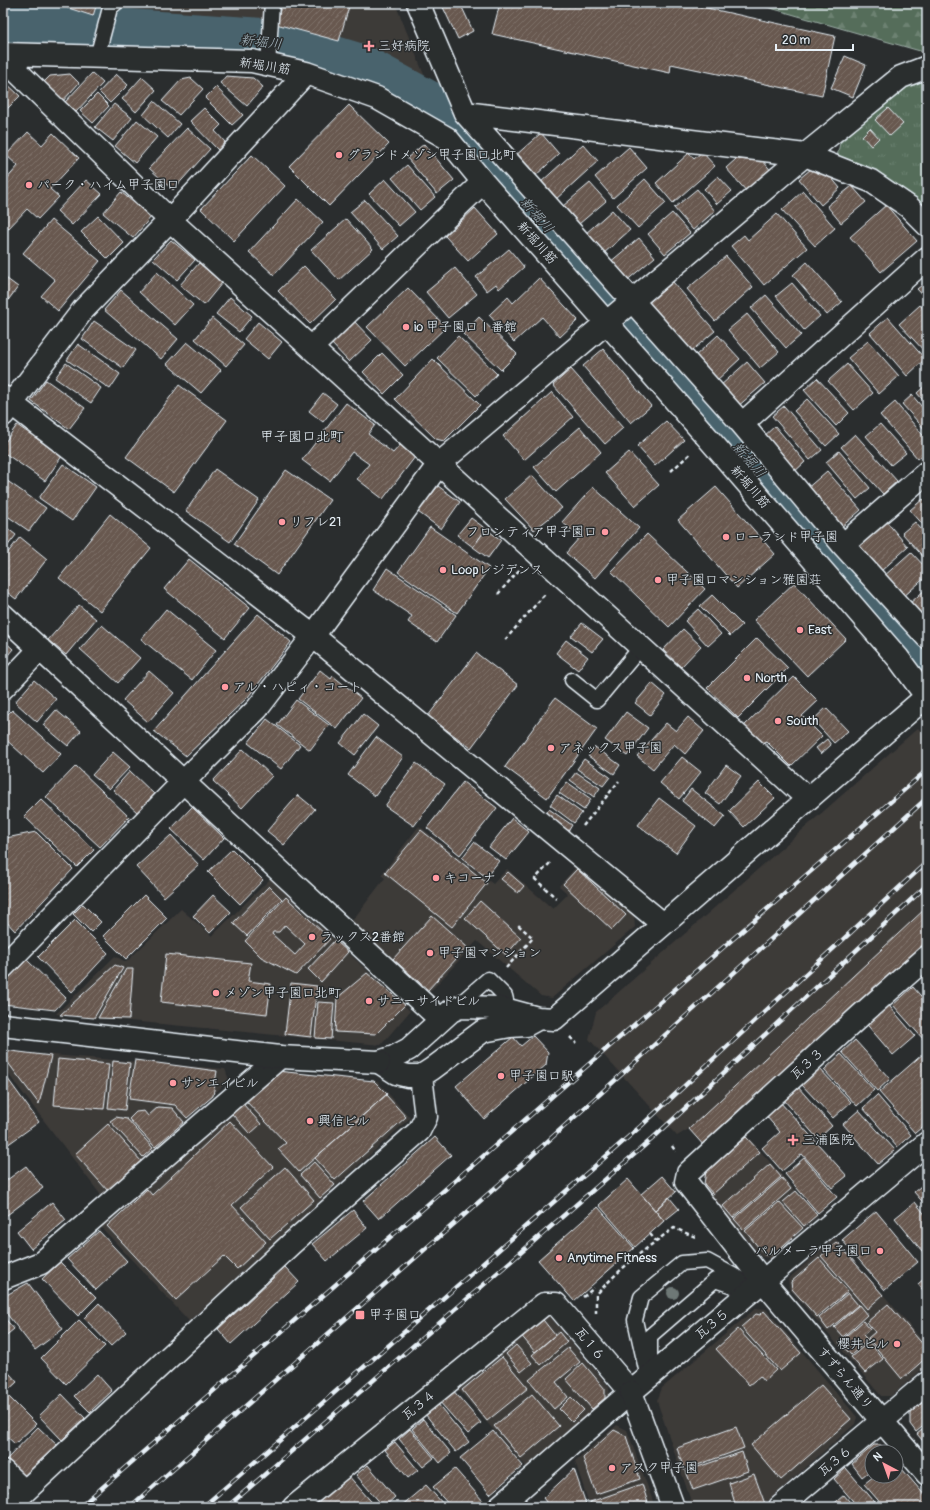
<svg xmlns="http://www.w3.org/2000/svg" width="930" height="1510" font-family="Pangolin,'Klee One',sans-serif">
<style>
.built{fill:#3d3a38}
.grass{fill:url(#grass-tufts);stroke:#9eafa9}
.forest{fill:url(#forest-firs);stroke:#9eafa9}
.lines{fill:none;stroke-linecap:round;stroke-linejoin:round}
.river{stroke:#48636d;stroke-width:46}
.building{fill:url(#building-hatch);stroke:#e8f1f8;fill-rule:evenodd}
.lane-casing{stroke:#e8f1f8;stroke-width:17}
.street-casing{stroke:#e8f1f8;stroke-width:25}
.secondary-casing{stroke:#e8f1f8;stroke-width:25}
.path{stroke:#e8f1f8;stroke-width:2.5;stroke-dasharray:4 3;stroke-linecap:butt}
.lane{stroke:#2a2d2e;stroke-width:14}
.street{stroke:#2a2d2e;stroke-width:22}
.secondary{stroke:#2a2d2e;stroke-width:22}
.rail-casing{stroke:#e8f1f8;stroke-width:4.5}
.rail{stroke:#2a2d2e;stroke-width:3;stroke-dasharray:9;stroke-linecap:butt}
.tree{fill:#6e7876}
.poi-dot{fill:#ff9aa2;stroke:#2a2d2e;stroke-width:1.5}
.labels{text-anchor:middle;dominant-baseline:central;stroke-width:3;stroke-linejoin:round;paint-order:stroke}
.poi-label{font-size:13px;fill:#e8f1f8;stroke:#2a2d2e;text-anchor:start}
.street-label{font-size:13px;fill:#e8f1f8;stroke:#2a2d2e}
.water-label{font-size:14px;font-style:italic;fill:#a8b8c0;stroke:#2a2d2e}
.neighbourhood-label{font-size:14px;fill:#e8f1f8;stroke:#2a2d2e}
</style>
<defs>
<pattern id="grass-tufts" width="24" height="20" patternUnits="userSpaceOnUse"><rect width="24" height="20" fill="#556d5a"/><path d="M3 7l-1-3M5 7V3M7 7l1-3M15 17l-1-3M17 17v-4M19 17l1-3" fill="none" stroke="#6d8272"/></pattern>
<pattern id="forest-firs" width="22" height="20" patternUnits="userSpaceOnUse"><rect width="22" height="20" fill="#556d5a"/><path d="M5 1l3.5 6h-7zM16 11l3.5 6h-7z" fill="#6d8272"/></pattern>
<pattern id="building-hatch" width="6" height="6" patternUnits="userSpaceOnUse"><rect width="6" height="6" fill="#68594f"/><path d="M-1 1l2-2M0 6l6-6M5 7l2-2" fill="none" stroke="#7e7169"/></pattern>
</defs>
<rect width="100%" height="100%" fill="#2a2d2e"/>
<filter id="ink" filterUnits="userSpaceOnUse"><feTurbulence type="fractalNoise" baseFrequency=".025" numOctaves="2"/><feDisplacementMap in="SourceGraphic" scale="8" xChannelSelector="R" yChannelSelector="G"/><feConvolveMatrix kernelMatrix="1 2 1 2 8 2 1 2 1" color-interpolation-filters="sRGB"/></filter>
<g filter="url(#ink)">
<path class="built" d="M3,3h392l36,89 -62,-33 -87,-25 -279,-14z
M918,728l9,10v169l-238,222 -12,7 -88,-97 7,-27z
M419,826l74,58 14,-15 46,40 15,-15 -9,-8 17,-19 58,48 1,12 -83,71 -11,-2 -64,-55 -50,54 -75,-74 33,-43 -4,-3z
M270,879l140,132 -29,34 -325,-31 59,-58 11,6 55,-53 31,27z
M3,1051l222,18 4,11 -126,118 -100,-131z
M273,1072l105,10 32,36 -221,203 -88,-94 55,-47z
M745,1134l73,82 -47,42 -9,-1 -58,-69v-17z
M835,1238l92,108v19l-36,31h-10l-92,-108 -1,-9z
M756,1308l10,1 91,108 -2,7 -94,83h-68l-36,-106 5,-13z
M540,1314l10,3 59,70 1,14 -81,69 -75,-85z
M617,1425l10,5 28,77h-65l-15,-46z"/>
<path class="grass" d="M927,77v137l-90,-57 3,-14 64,-57z"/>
<path class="forest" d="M753,3h174v50z"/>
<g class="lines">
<path class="river" d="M3,28l111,3 164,11 83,25 66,36 39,30 461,532"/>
</g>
<path class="building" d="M53,3h44l-4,13z
M282,3h68l-11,38 -63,-17z
M441,3h19l13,28 -15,8z
M500,3h111l22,5 1,-5h50l151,33 -13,60 -151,-32 -1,9 -178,-39z
M845,56l21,9 -13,32 -22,-9z
M92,73l11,10 -27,29 -11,-10z
M70,74l9,9 -17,19 -19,-19 7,-7z
M116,74l12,11 -18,18 -11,-11z
M226,76l27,2 10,9 -16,19 -27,-23z
M142,77l14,13 -20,22 -14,-13z
M191,78l12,11 -24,26 -17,-14 19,-21z
M3,80l17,16 -17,17z
M216,87l27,28 -11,10 -27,-27z
M97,94l12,12 -16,17 -13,-12z
M154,101l26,23 -12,14 -25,-23z
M114,104l18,14 -19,23 -18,-14z
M349,105l40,39 -60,62 -40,-40z
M204,108l17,17 -6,6 10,11 -7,8 -28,-29z
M888,108l15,16 -13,12 -15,-16z
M137,120l20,17 -22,26 -20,-17z
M187,128l23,21 -37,41 -24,-22z
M870,128l9,10 -8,8 -9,-10z
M28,132l14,13 11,-12 26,25 -29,31 9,8 -21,22 -11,-10 -20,21 -4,-4v-47l2,2 13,-15 -12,-11z
M541,133l18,21 -25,23 -19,-21z
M424,144l30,36 -17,14 -30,-36z
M583,144l15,17 -43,39 -15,-17z
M629,147l18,21 -34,30 -18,-21z
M702,152l13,14 -42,37 -17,-20 33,-30 5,6z
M252,155l33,31 -51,55 -33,-32z
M736,159l27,2 9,11 -24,21 -22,-25z
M407,165l28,32 -15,13 -28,-32z
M811,169l19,7 10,12 -19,17 -22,-26z
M718,176l14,15 -15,13 -13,-15z
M385,179l30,33 -16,14 -30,-32z
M645,179l21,24 -28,25 -21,-23z
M86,180l16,14 -30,31 -15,-14z
M590,183l16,18 -27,23 -16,-18z
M852,186l14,16 -25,21 -14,-17z
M697,189l18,22 -22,19 -19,-22z
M803,191l32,37 -20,18 -33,-36z
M121,192l30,25 -18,21 -30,-25z
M298,199l25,23 -49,53 -25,-23z
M365,200l33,36 -15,13 -33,-37z
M886,205l31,36 -36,31 -31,-35z
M475,208l23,26 -30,27 -23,-25z
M612,210l18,20 -27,24 -18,-20z
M672,213l18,20 -25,21 -17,-20z
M777,214l30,34 -43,37 -33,-39 13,-11 4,5z
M98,216l26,27 -16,16 -27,-27z
M346,219l27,30 -34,31 -28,-30z
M51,220l49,41 -42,50 -17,-15 14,-16 -32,-27z
M639,238l16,19 -30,25 -16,-19z
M171,240l24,20 -18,20 -24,-21z
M509,249l15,18 -25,22 -3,-5 -9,7 -11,-14z
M726,256l27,31 -38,34 -28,-32z
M807,262l35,40 -15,13 -34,-40z
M199,263l23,20 -18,22 -24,-20z
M304,266l32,33 -26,25 -32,-33z
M455,268l22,26 -29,24 -22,-26z
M157,272l36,33 -18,20 -36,-33z
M3,276l15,11 -15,20z
M539,278l39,42 -18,17 -18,-20 -28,25 -25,-27 19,-18 5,6z
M927,281v19l-10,-11z
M673,282l42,49 -26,22 -43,-48z
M792,283l28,33 -16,14 -28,-34z
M408,288l38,39 -41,39 -38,-39z
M121,290l57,49 -17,20 -57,-49z
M766,295l35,40 -15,13 -35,-40z
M230,297l22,19 -13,16 -23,-18z
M920,305l7,8v41l-28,-30z
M747,314l32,38 -19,16 -32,-38z
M479,317l38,37 -16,16 -38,-36z
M888,317l37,42 -18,17 -37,-43z
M212,318l32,27 -18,21 -31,-27z
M353,320l19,20 -23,22 -19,-20z
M94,321l42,29 -13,18 -41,-29z
M258,322l24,20 -14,17 -24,-20z
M718,335l22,24 -24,22 -22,-24z
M458,336l39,38 -21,22 -39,-38z
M868,341l31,35 -20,18 -31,-36z
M187,342l34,28 -20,23 -34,-29z
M78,344l42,30 -10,15 -43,-29z
M603,349l48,57 -20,17 -48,-57z
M382,353l21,22 -19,19 -21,-22z
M433,359l47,46 -36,36 -8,-2 -41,-40z
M747,362l18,21 -28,24 -17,-21z
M66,363l35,25 -10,15 -36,-25z
M847,364l26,29 -19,17 -26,-29z
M571,369l52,59 -18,16 -52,-59z
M817,378l32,35 -13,13 -32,-36z
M46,380l39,28 -16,21 -38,-28z
M927,384v21l-10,-12z
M179,385l48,35 -53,72 -48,-35z
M552,392l21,25 -49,43 -21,-24z
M323,393l14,11 -14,18 -14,-11z
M912,395l15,18v19l-25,-28z
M807,399l32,35 -13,12 -32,-35z
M895,402l32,38v11l-9,8 -38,-44z
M346,403l29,22 -7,9 25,19 7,-8 15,12 -32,42 -26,-20 12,-15 -17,-12 -22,29 -28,-21z
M784,406l38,44 -12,10 -38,-44z
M666,421l18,19 -29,26 -18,-20z
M880,424l26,29 -15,12 -25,-29z
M17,425l45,31 -17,25 -42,-29v-7z
M775,426l30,36 -14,13 -30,-36z
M580,427l21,25 -45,40 -22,-25z
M855,434l42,47 -14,13 -42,-47z
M839,451l31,37 -13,11 -31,-37z
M629,452l30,33 -24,21 -30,-33z
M63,464l33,23 -24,34 -33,-23z
M215,469l44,31 -29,42 -44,-31z
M286,470l44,30 -53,75 -43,-31z
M827,471l34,39 -22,19 -34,-39z
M532,475l30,33 -28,22 -29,-31z
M3,478l43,30 -17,23 -26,-18z
M438,486l22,16 -19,27 -23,-17z
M593,487l46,41 -44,50 -29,-25 14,-16 -18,-15z
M716,487l59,67 -38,34 -59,-68z
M923,499l4,5v25l-17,-19z
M110,514l41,34 -51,63 -41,-33z
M471,518l15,11 -13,18 -16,-12z
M886,521l22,26 -27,24 -22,-25z
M915,522l12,14v25l-25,-28z
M3,525l13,10 -13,17z
M430,527l59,41 -32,45 -59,-41z
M486,529l15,11 -13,18 -15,-11z
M647,534l58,55 -36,38 -58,-56z
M20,537l27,22 -31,40 -13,-10v-30z
M911,552l16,17v7l-25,22 -19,-21z
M189,559l61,49 -25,30 -61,-49z
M387,568l69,47 -19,27 -29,-20 4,-6 -39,-26z
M794,583l52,56 -39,37 -53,-56z
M927,588v37l-18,-21z
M712,595l30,30 -12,11 -30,-30z
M79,605l17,14 -30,36 -18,-15z
M166,609l50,41 -24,30 -51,-41z
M698,609l23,25 -13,12 -23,-25z
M258,614l33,28 -43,55 -62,59 -32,-25z
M582,623l21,16 -11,13 -21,-16z
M102,625l38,33 -22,25 -38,-34z
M683,629l18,17 -20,21 -18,-17z
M757,638l31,30 -50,50 -31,-30z
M3,640l10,9 -10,12z
M566,640l22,17 -10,13 -22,-17z
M476,653l42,32 -47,63 -43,-32z
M320,670l11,9 2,-3 28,22 -24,31 -39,-30z
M149,671l25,22 -26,29 -25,-22z
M794,677l24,24 -16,15 20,20 -31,30 -25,-25 -4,3 -18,-18z
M34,680l22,19 -19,23 -22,-20z
M652,683l14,12 -16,20 -15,-12z
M555,698l42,31 -50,69 -42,-31z
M296,700l33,25 -19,25 -33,-25z
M826,708l22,23 -14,12 -21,-23z
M12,710l49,44 -18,19 -40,-36v-18z
M56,710l25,21 -13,15 -25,-21z
M626,712l22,16 -21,28 -22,-16z
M363,714l15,12 -23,29 -15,-12z
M688,717l16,14 -19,23 -11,-10 -21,25 -16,-13 29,-33 10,8z
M267,719l33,26 -19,24 -33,-26z
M376,737l27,20 -28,39 -27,-21z
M827,739l4,6 -10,9 -5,-6z
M595,747l25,18 -6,9 -26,-18z
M243,749l29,27 -30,32 -29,-27z
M113,752l17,15 -21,22 -17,-14z
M682,757l19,15 -22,27 -19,-16z
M584,759l26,18 -7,9 -26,-17z
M416,763l29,21 -31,42 -29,-20z
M726,765l15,11 -21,28 -15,-11z
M76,766l53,51 -29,30 -54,-50z
M130,771l25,24 -17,18 -25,-23z
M576,772l24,16 -6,9 -24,-17z
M463,782l34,26 -37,47 -33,-27z
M567,782l24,17 -7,11 -25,-17z
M759,782l16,16 -31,29 -15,-16z
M691,789l34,27 -10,12 -33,-27z
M298,795l17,14 -31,36 -17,-14z
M557,795l25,18 -8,10 -24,-18z
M659,798l37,28 -20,27 -38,-28z
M41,799l53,51 -17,17 -53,-51z
M192,807l32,31 -20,22 -33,-31z
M549,809l23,16 -6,10 -23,-17z
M512,818l17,14 -23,28 -17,-13z
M421,830l66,53 -35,44 -67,-54z
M36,832l37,37 -58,62 -12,-13v-77l3,-3z
M171,835l28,30 -35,32 -28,-30z
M474,842l25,19 -13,16 -24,-19z
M232,849l31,31 -23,24 -32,-32z
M577,869l49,46 -14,15 -49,-46z
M508,872l16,14 -6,7 -17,-14z
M269,886l13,13 -35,37 -14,-13z
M144,895l23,23 -41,41 -23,-23z
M213,895l18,17 -21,21 -17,-17z
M286,897l44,42 -34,36 -35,-18 -16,-16zM285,925l20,19 -10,11 -23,-21 1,-2h6z
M480,901l41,37 -15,17 -41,-37z
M83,904l18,18 -10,10 -18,-18z
M927,907v34l-222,206 -16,-18z
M432,916l35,31 -39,43 -35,-31z
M75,920l33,33 -36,39 -34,-35z
M335,940l13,12 -27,30 -13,-13z
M166,954l85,9 -3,18 23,3 -4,30 -106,-12z
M26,959l40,39 -11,12 -52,-6v-22z
M115,965l8,3 -29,50 -34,-3z
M126,969h7l-4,50 -31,-1z
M367,973l38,32 -29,29 -41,-2 2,-34z
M291,983l26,3 -6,51 -26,-3z
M913,987l14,16v34l-3,3 -31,-35z
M885,1001l30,35 -22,19 -30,-35z
M318,1002l16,1 -3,36 -16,-1z
M533,1036l15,16 -2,13 -62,54 -28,-33 57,-49 8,9z
M855,1040l35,39 -13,12 -35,-39z
M3,1050l48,6 -12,48 -36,-48z
M924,1053l3,3v44l-2,2 2,3v18l-12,10 -36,-41z
M841,1054l33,36 -17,16 -33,-36z
M58,1059l51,5 -5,45 -50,-4z
M135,1060l82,11 -4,25 -26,22 -12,-13 -46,-6z
M113,1061l17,2 -5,47 -17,-2z
M819,1068l32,34 -18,16 -32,-34z
M277,1071l97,10 13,13 -88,78 -21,-23 8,-6 -42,-44z
M5,1075l34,47 -36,26v-72z
M798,1087l34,39 -14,13 -34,-39z
M386,1095l20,22 -71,63 -20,-22z
M877,1095l34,40 -14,12 -34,-39z
M780,1102l67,74 -15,12 -30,-34 -20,17 -20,-23 18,-16 -14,-16z
M243,1104l18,20 -11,10 -18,-20z
M158,1107l14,1 12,14 -29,25 -26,-28 7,-7 8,-1 4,5z
M859,1110l36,40 -17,14 -35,-40z
M116,1117l11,2 26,29 -10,9 -33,-36z
M230,1121l43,46 -41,38 34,37 -29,27 -13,-13 -48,44 -69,-74 40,-37 5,6z
M108,1124l33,37 -33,30 -33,-37z
M435,1137l16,18 -72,64 -16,-18z
M746,1137l14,15 -47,42 -9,-10 2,-13z
M804,1158l33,39 -19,16 -33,-39z
M314,1162l21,23 -15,13 -20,-23z
M770,1164l11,13 -48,41 -10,-12z
M26,1166l17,22 -40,30v-35z
M285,1167l29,33 -44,39 -29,-32z
M662,1176l14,16 -21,18 -14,-16z
M782,1178l9,11 -47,41 -10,-11z
M628,1179l36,42 -29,26 -36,-42z
M927,1181v26l-13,-15z
M796,1191l21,24 -13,11 -21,-24z
M669,1197l10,12 -15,12 -9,-11z
M52,1202l14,18 -35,29 -14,-18z
M779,1202l24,26 -29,26 -9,1 -20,-24z
M915,1202l12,15v40l-32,-39z
M598,1207l36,41 -60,53 -36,-41z
M353,1210l14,18 -40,33 -15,-17z
M876,1211l42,51 -33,28 -43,-50z
M99,1231l28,30 -31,29 -29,-31z
M837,1242l46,53 -16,14 -46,-53z
M819,1258l29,33 -31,26 -25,-28 -1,-7z
M60,1262l36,36 -18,18 -36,-37z
M285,1267l14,15 -68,62 -13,-15z
M927,1276v19l-9,-11z
M28,1283l35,46 -28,21 -32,-41v-12z
M848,1293l10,12 -30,25 -9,-12z
M99,1303l27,29 -15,14 -27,-28z
M888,1304l39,45v8l-25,22 -34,-41 7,-6 -8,-10z
M859,1305l8,10 -24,22 -9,-10z
M764,1311l37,42 -21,18 -39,-44 15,-13 4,1z
M3,1316l11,13 -11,9z
M540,1316l15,19 -20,17 -16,-19z
M79,1320l26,26 -39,38 -25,-26z
M863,1321l7,8 -7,6 5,5 -17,15 -12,-13z
M738,1329l38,41 -12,11 -4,-5 -11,9 -33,-36z
M559,1332l8,10 -26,23 -9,-10z
M869,1342l14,17 -18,14 -14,-16z
M516,1345l16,18 -11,9 -15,-18z
M568,1348l12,14 -24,20 12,15 -14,12 -25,-29z
M502,1357l26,31 -41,33 -25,-31z
M583,1363l22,26v9l-13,11 -26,-30z
M3,1366l14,16 -14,13z
M97,1374l15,17 -22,21 -16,-16z
M821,1385l30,34 -70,61 -30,-35z
M452,1389l29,34 -13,11 -30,-34z
M62,1394l23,24 -23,22 -23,-24z
M532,1394l27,32 -38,32 -27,-32z
M7,1395l29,29 -21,20 -12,-11v-34z
M571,1397l13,13 -12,12 -13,-13z
M927,1399v24l-11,9 -6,-8v-11z
M437,1403l32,39 -13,10 -31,-38z
M423,1419l28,34 -11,10 -28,-34z
M927,1426v20l-10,-12z
M38,1427l20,19 -32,33 -20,-19z
M736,1427l8,21 -60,22 -7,-22z
M410,1429l24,29 -11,9 -24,-28z
M614,1430l12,6 14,43 -44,15 -13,-36z
M493,1431l30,35 -33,28 -30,-36z
M395,1442l23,28 -10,8 -23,-28z
M874,1445h7l5,7h-14v17l-10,8 -10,-13z
M742,1452l6,19 -55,19 -7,-19z
M896,1462l31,36v9h-43l-20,-23 10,-8h22z
M368,1465l27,32 -11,10 -28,-32z
M846,1468l33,39h-21l-24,-28z
M455,1469l28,32 -6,6h-26l-18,-20z
M574,1469l13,38h-37l-7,-9z
M347,1474l29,33h-61l-3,-3z
M754,1474l11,30 -3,3h-26l-7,-24z
M642,1484l6,19 -10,4h-46l-2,-5z
M426,1485l20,22h-44l-1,-1z
M844,1495l10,12h-24z"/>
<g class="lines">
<defs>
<path id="lane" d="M97,57l13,-49 6,-5
M268,65l4,-62
M572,680l25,20 44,-53
M454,1009l34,-30 17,17 1,4 -7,15
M650,1361v-25l65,-56 33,11
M648,1378l-13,-58 6,-23 41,-34 25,-2 48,26"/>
<path id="street" d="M418,3l47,110 277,311 101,121 84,92
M3,54l249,7 54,12 71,25 70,40 36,44 225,256 190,220 28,38
M3,58l167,162 638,579
M465,113l340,42 66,26 38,26 18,18
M311,348l172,-166
M3,397l310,239 350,288
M3,415l80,-105 87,-90 136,-147
M742,424l185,-166
M843,545l84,-73
M3,615l438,405
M3,688l37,-39
M927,957l-66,58 -173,158 -2,9 77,99 164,193
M3,967l180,-185 74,-73 56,-73 126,-172 366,-309 96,-78 26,-10
M379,1062l15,-5 15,-8 42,-38 9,-4 41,1 37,10 16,1 373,-323
M379,1062l17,11 12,3h13l11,-7 51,-38 27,-5 16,-1 11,-6
M3,1278l38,-15 239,-206
M3,1471l21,20
M8,1507l284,-264 127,-112 7,-14 -5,-41
M294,1507l250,-203h12l75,88
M499,1507l132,-115 296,-249
M780,1507l147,-124"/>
<path id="secondary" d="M3,1025l277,32 99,5
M631,1392l42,115"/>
</defs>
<use href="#lane" class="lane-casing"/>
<use href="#street" class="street-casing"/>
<use href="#secondary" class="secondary-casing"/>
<path class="path" d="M671,471l19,-17
M498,594l22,-25
M505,640l40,-46
M583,826l36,-45
M550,863l-15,16 21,19
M506,968l27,-30 -16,-14
M570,1037l6,6
M672,1146l4,6
M650,1234l6,7
M583,1297l11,-9
M596,1313v-18c23,-26 50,-47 78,-67l24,10"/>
<use href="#lane" class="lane"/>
<use href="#street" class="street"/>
<use href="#secondary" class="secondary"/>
<defs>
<path id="rail" d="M80,1507l847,-737
M130,1507l397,-347 400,-362
M203,1507l438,-381 286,-264
M227,1507l425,-368 275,-254"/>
</defs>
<use href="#rail" class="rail-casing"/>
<use href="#rail" class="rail"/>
</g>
<circle class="tree" cx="673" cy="1293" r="6"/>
</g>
<g class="poi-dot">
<path d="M367 40h4v4h4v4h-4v4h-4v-4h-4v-4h4z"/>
<circle cx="339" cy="155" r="4"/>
<circle cx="29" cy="185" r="4"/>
<circle cx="406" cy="327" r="4"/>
<circle cx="282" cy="522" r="4"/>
<circle cx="605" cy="532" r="4"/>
<circle cx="726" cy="537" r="4"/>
<circle cx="443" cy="570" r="4"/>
<circle cx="658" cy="580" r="4"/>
<circle cx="800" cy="630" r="4"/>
<circle cx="747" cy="678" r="4"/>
<circle cx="225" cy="687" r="4"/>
<circle cx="778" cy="721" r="4"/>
<circle cx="551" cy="748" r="4"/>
<circle cx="436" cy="878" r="4"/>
<circle cx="312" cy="937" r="4"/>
<circle cx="430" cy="953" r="4"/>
<circle cx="216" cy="993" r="4"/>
<circle cx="369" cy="1001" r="4"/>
<circle cx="501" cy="1076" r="4"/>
<circle cx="173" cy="1083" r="4"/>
<circle cx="310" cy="1121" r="4"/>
<path d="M791 1134h4v4h4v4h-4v4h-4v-4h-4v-4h4z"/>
<circle cx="880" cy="1251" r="4"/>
<circle cx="559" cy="1258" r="4"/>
<rect x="355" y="1310" width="10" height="10" rx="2"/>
<circle cx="897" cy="1344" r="4"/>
<circle cx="612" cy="1468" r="4"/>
</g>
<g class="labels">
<g class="poi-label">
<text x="378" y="46">三好病院</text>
<text x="347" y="155">グランドメゾン甲子園口北町</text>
<text x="37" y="185">パーク・ハイム甲子園口</text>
<text x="414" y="327">io 甲子園口Ⅰ番館</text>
<text x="290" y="522">リフレ21</text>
<text x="597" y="532" text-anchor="end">フロンティア甲子園口</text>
<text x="734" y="537">ローランド甲子園</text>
<text x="451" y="570">Loopレジデンス</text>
<text x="666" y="580">甲子園口マンション雅園荘</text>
<text x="808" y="630">East</text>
<text x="755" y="678">North</text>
<text x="233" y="687">アル・ハピィ・コート</text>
<text x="786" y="721">South</text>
<text x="559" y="748">アネックス甲子園</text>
<text x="444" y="878">キコーナ</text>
<text x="320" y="937">ラックス2番館</text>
<text x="438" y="953">甲子園マンション</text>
<text x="224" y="993">メゾン甲子園口北町</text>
<text x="377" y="1001">サニーサイドビル</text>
<text x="509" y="1076">甲子園口駅</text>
<text x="181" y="1083">サンエイビル</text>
<text x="318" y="1121">興信ビル</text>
<text x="802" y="1140">三浦医院</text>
<text x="872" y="1251" text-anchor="end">パルメーラ甲子園口</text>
<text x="567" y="1258">Anytime Fitness</text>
<text x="369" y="1315">甲子園口</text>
<text x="889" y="1344" text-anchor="end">櫻井ビル</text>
<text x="620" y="1468">アスク甲子園</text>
</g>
<g class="street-label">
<text transform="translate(265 66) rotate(9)">新堀川筋</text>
<text transform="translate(537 243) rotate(48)">新堀川筋</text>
<text transform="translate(750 487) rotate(49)">新堀川筋</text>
<text transform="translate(807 1064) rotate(-42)">瓦３３</text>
<text transform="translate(712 1324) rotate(-40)">瓦３５</text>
<text transform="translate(590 1344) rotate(50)">瓦１６</text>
<text transform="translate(845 1378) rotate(50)">すずらん通り</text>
<text transform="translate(419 1405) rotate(-39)">瓦３４</text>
<text transform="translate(835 1461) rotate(-40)">瓦３６</text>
</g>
<g class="water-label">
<text transform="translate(261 42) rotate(7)">新堀川</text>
<text transform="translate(537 215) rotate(49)">新堀川</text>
<text transform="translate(749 460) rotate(49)">新堀川</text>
</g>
<g class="neighbourhood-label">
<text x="302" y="436">甲子園口北町</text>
</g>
</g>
<rect width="930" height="1510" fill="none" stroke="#2a2d2e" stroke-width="16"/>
<rect x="8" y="8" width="914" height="1494" fill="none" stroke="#e8f1f8" stroke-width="1.5" filter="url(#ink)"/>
<g transform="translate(884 1464) rotate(319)"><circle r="19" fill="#2a2d2e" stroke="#767b7f"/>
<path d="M0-3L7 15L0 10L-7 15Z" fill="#ff9aa2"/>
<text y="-6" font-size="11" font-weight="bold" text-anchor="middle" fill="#e8f1f8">N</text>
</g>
<path d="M776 44v6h77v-6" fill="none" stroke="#e8f1f8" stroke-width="2"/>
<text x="782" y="44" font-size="12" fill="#e8f1f8" stroke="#2a2d2e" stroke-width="3" paint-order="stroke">20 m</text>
</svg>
